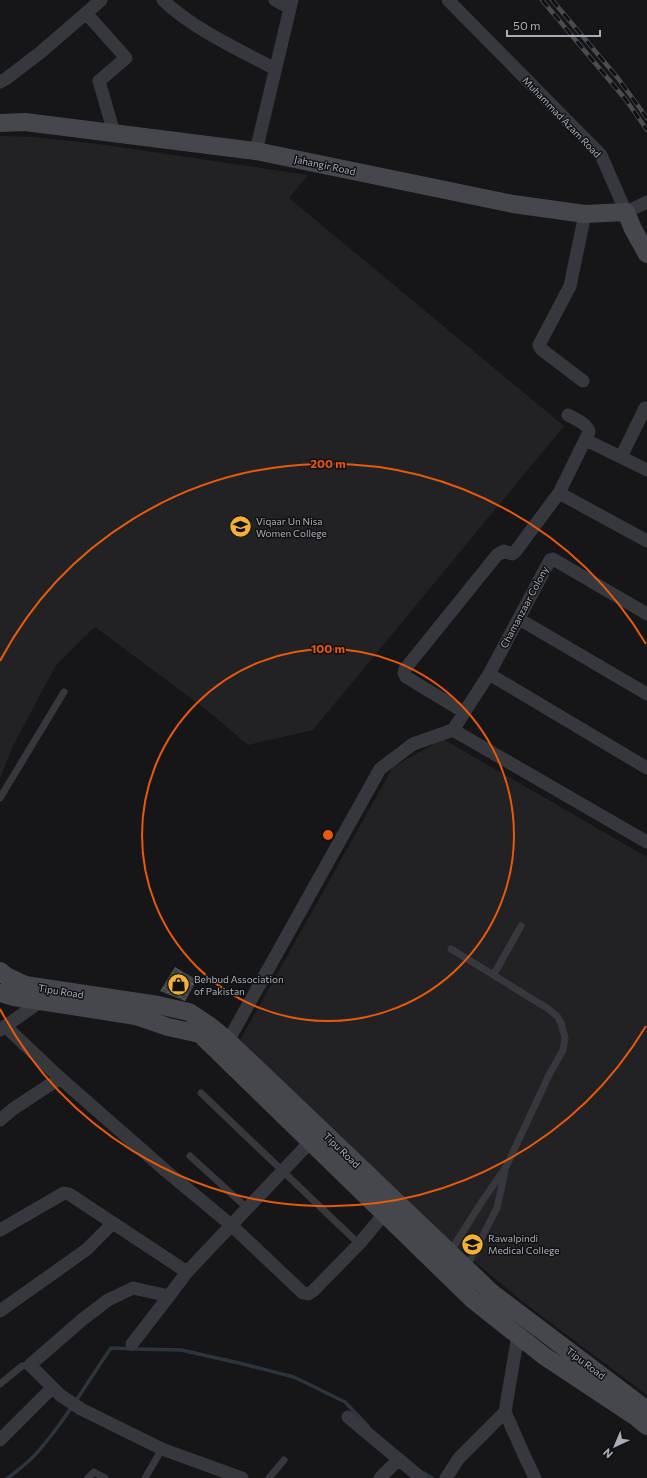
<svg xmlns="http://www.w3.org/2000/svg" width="647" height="1478" font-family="Commissioner,sans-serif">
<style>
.built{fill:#222225}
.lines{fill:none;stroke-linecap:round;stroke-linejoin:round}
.stream{stroke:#2c353c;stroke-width:3.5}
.building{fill:url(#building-cross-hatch)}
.lane{stroke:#37383d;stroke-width:7}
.street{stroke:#37383d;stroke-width:13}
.secondary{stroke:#45474d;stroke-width:18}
.rail-casing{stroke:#4a4c52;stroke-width:4.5}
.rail{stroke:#111113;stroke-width:3;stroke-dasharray:9;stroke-linecap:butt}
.ring{fill:none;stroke:#e8590c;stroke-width:2}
.labels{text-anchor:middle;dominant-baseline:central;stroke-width:3;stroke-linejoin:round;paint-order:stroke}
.street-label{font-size:10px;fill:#a8adb8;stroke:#111113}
.poi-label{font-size:10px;fill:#a8adb8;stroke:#111113;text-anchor:start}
.centre{fill:#e8590c;stroke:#111113;stroke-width:2}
.ring-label{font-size:12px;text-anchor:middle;font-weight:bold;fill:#e8590c;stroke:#111113;stroke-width:3;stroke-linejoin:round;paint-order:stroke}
</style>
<defs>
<pattern id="building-cross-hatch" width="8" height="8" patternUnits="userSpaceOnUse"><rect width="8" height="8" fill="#404145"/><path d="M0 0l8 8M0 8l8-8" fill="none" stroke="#595a5e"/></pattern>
</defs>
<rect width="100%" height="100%" fill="#161618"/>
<path class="built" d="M0,136l33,1 66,7 209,31 -19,23 275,228 -251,304 -65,15 -40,-34 -113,-84 -39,38 -43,81 -13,32z
M443,739l204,118v538l-124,-93 -74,-62 -209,-200 153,-273z"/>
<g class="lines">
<path class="stream" d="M424,1473l8,5
M8,1478c9,-7 18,-14 26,-22 30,-33 52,-72 77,-108l25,1 45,1 58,13 55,14 51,25 23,24"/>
</g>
<path class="building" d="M175,967l22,13 -12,21 -25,-10z"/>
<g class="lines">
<path class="lane" d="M0,798l64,-106
M494,974l27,-48
M201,1093l158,151
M190,1156l57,52
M450,1252l33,-52 23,-33 43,-92 14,-25 2,-12 -4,-15 -4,-7 -10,-8 -96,-59
M466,1268l31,-60 8,-37
M0,1384l22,-18 8,-1
M88,1478l6,-6 11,6
M145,1478l17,-29
M269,1478l15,-18"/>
<path class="street" d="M163,0c30,29 75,49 112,69
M275,0l15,8
M448,0l153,155 25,57 21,-10
M86,13l40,45 -27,23 15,52
M0,82l7,-4 34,-26 60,-52
M256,151l36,-151
M583,381l-42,-32 -2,-4 31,-59 15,-72
M586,440l61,30
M621,457l24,-49
M559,493l88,48
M519,619l128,75
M489,674l158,94
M464,712l-58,-35 -2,-4 1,-4 92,-114 7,-4 8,3 3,-2 44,-59 30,-61c-1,-8 -14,-13 -21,-17
M453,730l36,-56 61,-114 3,-1 94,55
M453,730l194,112
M0,1030l41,-29
M228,1041l152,-272 33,-25 40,-14
M60,1078l106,93 65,54 72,68 5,1 5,-3 46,-47 25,-30
M0,1120l13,-11 47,-31 -55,-52
M0,1230l64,-37 5,1 118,78
M0,1311l86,-61 26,-26
M518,1335l-13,77 19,43 11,23
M132,1344l37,-48
M348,1417l73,61
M0,1440l52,-52
M242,1478l-80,-29 -81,-40 -21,-14 -30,-30 53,-46 25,-19 25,-12 36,8 18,-24 123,-130
M380,1478l19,-19
M446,1478l13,-20 46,-46"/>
<path class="secondary" d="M0,123l25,-1 231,29 257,53 72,10 41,-2 7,17 14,25
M0,971l6,5 19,9 133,20 31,7 21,14 18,15 38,36 226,216 155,117
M0,993l14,4 122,19 32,11 32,7 273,266 71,56 92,61 11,9"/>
<defs>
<path id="rail" d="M542,0l84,100 21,30
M552,0l65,77 30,41"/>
</defs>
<use href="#rail" class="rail-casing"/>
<use href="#rail" class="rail"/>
</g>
<g class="ring">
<circle cx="328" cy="835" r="186"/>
<path d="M646 1026A371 371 0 0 1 0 1009M0 661A371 371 0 0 1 646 644"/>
</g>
<defs>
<symbol id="university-disc" viewBox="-11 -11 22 22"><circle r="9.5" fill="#f2b134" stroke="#111113"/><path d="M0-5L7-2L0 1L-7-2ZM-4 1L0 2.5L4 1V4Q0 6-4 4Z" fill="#111"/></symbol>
<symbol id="shop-disc" viewBox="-11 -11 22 22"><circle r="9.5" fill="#f2b134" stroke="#111113"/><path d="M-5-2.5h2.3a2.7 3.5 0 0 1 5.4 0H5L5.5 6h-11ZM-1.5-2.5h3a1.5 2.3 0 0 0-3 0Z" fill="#111"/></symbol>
</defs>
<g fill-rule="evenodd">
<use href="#university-disc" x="228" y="514" width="25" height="25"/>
<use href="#shop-disc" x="166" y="972" width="25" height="25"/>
<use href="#university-disc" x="460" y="1232" width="25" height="25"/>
</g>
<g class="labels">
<g class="street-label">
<text transform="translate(562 117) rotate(46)">Muhammad Azam Road</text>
<text transform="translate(325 165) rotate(12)">Jahangir Road</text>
<text transform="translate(524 607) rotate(-62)">Chamanzaar Colony</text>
<text transform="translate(61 991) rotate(9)">Tipu Road</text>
<text transform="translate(342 1150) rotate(44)">Tipu Road</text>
<text transform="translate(586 1363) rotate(37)">Tipu Road</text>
</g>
<g class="poi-label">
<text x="256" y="521">Viqaar Un Nisa<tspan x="256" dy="12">Women College</tspan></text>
<text x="194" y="979">Behbud Association<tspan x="194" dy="12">of Pakistan</tspan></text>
<text x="488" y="1238">Rawalpindi<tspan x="488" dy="12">Medical College</tspan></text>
</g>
</g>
<circle cx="328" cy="835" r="6" class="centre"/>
<g class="ring-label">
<text x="328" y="468">200 m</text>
<text x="328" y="653">100 m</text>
</g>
<g transform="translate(615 1446) rotate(224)" stroke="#111113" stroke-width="3" paint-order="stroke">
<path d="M0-3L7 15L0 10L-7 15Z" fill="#a8adb8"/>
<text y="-6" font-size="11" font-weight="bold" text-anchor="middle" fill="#a8adb8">N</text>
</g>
<path d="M507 30v6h93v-6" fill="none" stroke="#a8adb8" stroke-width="2"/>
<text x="513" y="30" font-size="12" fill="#a8adb8" stroke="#111113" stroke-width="3" paint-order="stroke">50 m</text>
</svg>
